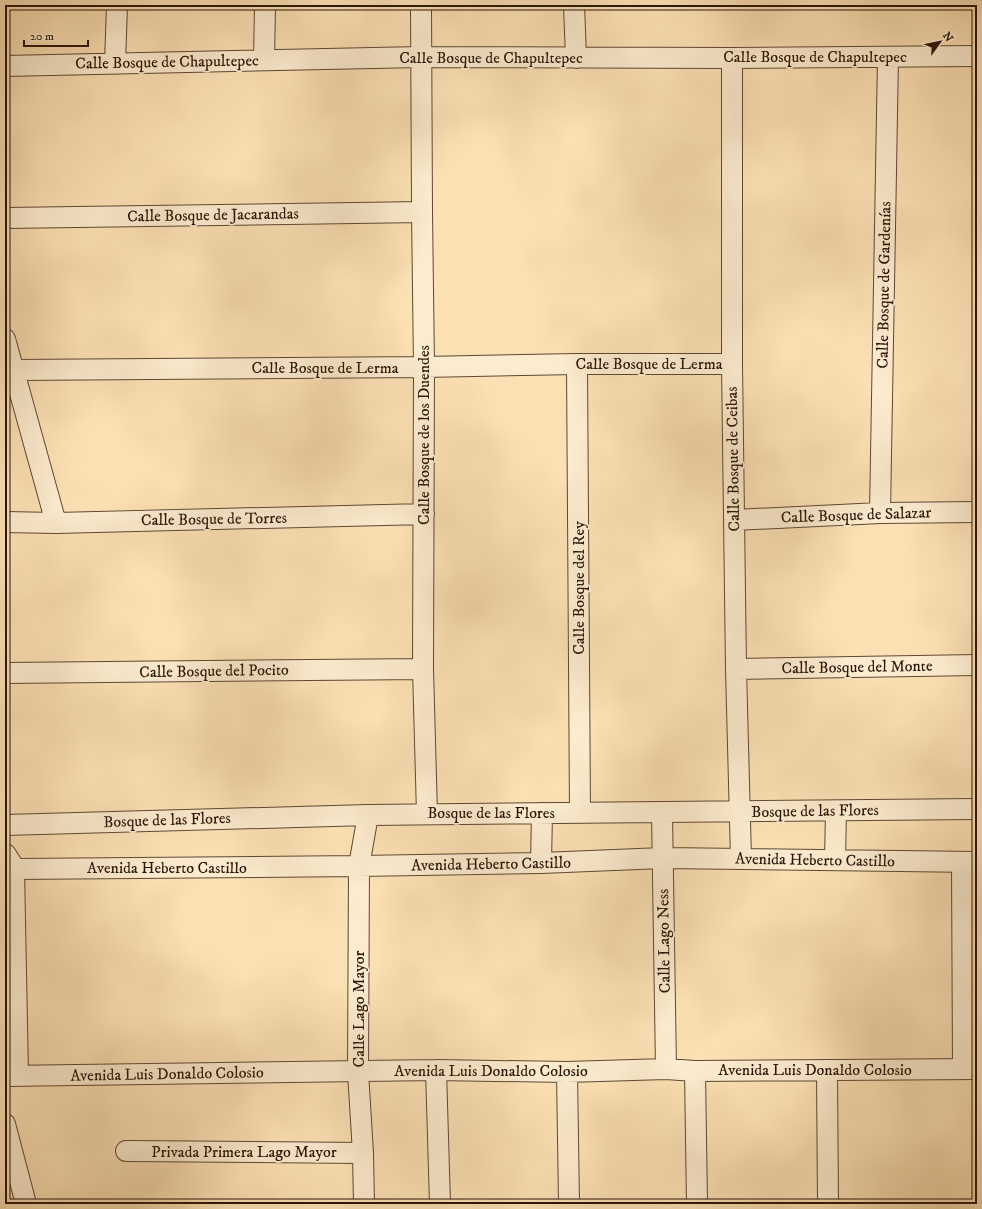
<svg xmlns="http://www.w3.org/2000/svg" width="982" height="1209" font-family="'IM FELL DW Pica',serif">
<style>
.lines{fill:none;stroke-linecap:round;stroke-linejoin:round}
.minor-casing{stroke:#5e4832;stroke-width:22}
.tertiary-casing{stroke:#5e4832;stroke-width:24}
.minor{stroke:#fcebce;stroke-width:20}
.tertiary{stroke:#fcebce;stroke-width:22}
.labels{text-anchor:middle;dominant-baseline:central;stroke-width:3.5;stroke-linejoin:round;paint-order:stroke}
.street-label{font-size:16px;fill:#2a1507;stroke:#fcebce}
</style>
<rect width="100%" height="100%" fill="#fbe0b4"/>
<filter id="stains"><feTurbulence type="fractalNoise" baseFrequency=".005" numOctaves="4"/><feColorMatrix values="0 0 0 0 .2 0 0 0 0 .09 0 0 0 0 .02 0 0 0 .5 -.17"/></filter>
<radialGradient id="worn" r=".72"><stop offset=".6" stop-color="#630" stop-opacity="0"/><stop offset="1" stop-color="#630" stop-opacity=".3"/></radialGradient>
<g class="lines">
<defs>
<path id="minor" d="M421,5l1,207 2,155 -1,302 4,145
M574,5l2,53
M732,58v306l4,305 5,190
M264,60l1,-55
M115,63l2,-58
M5,66l416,-9 311,1 245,-2
M5,218l417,-6
M5,339l51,184
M577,364l3,449
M14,370l410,-3 153,-3h155
M880,513l8,-456
M734,520l146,-7 97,-1
M5,522l51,1 368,-9
M736,669l241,-4
M5,673l418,-4
M662,813l4,256
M5,825l363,-10 609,-6
M835,860l1,-49
M962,862l1,207
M541,863l1,-50
M436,1070l4,134
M827,1070l1,134
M695,1071l2,133
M567,1072l2,132
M18,1075l-4,-206 345,-3 182,-3 122,-5 314,4
M5,1076l431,-6 131,2 99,-3 29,2 282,-2
M5,1124l21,80
M126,1151l237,2
M364,1204l-1,-51 -5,-81 1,-206 9,-51"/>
<path id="tertiary" d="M5,855l9,14"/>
</defs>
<use href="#minor" class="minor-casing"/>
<use href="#tertiary" class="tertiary-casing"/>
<use href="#minor" class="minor"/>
<use href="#tertiary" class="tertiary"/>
</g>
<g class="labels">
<g class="street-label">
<text x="815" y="57">Calle Bosque de Chapultepec</text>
<text x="491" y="58">Calle Bosque de Chapultepec</text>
<text transform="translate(167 62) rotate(-1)">Calle Bosque de Chapultepec</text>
<text transform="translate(213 215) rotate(-1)">Calle Bosque de Jacarandas</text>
<text transform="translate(884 285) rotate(-89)">Calle Bosque de Gardenías</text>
<text x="649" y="364">Calle Bosque de Lerma</text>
<text x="325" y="368">Calle Bosque de Lerma</text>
<text transform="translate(424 435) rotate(-90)">Calle Bosque de los Duendes</text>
<text transform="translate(733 459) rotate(-91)">Calle Bosque de Ceibas</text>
<text transform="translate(856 515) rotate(-2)">Calle Bosque de Salazar</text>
<text transform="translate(214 519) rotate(-1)">Calle Bosque de Torres</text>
<text transform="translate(579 588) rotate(-90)">Calle Bosque del Rey</text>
<text transform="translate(857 667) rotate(-1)">Calle Bosque del Monte</text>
<text transform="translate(214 671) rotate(-1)">Calle Bosque del Pocito</text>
<text transform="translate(815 811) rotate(-1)">Bosque de las Flores</text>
<text x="491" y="813">Bosque de las Flores</text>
<text transform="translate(167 820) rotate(-2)">Bosque de las Flores</text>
<text transform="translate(815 860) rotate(1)">Avenida Heberto Castillo</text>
<text transform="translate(491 864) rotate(-1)">Avenida Heberto Castillo</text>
<text x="167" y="868">Avenida Heberto Castillo</text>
<text transform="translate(664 941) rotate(-91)">Calle Lago Ness</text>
<text transform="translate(359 1009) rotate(-90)">Calle Lago Mayor</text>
<text x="815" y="1070">Avenida Luis Donaldo Colosio</text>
<text x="491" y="1071">Avenida Luis Donaldo Colosio</text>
<text transform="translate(167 1074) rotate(-1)">Avenida Luis Donaldo Colosio</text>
<text x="244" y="1152">Privada Primera Lago Mayor</text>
</g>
</g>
<rect width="982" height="1209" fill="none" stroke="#fbe0b4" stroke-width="20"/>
<rect x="6" y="6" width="970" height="1197" fill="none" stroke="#2a1507" stroke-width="2"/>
<rect x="10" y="10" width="962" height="1189" fill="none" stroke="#2a1507"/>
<g transform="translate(940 42) rotate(57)" stroke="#fcebce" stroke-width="3" paint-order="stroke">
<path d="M0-3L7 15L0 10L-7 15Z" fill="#2a1507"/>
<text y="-6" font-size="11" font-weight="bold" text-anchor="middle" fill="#2a1507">N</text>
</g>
<path d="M24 40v6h64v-6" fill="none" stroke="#2a1507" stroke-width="2"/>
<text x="30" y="40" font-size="12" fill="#2a1507" stroke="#fcebce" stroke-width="3" paint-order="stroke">20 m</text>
<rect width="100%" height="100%" filter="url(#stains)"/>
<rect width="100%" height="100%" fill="url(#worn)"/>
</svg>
